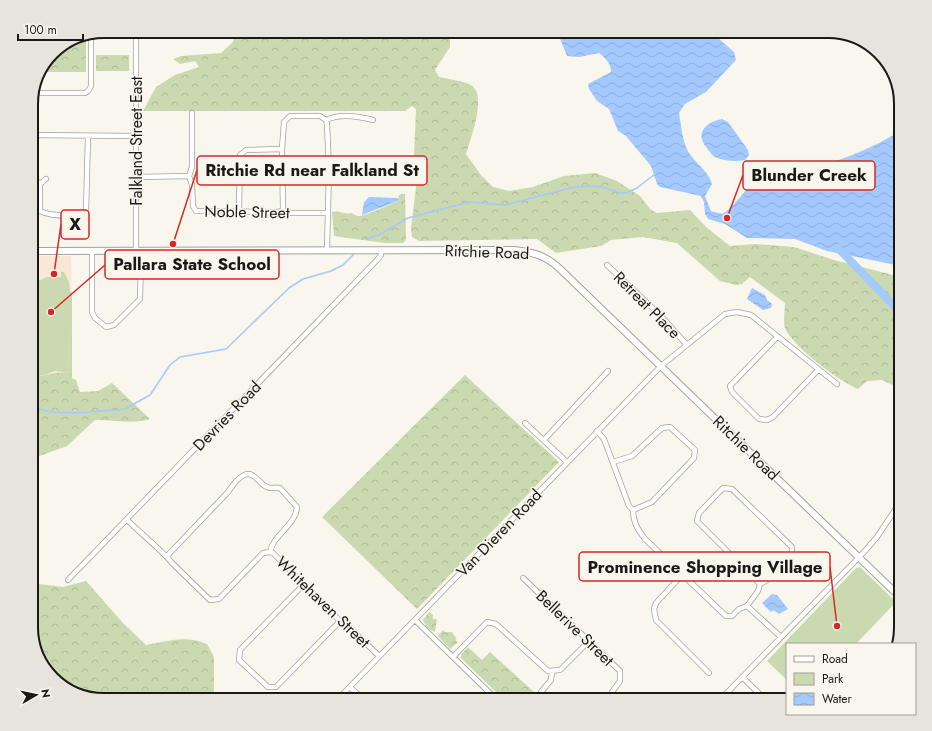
<svg xmlns="http://www.w3.org/2000/svg" width="932" height="731" font-family="Jost,sans-serif">
<style>
.education{fill:#fae8d7}
.green{fill:#cbd9b0}
.forest{fill:url(#forest-crowns)}
.water{fill:url(#water-waves)}
.lines{fill:none;stroke-linecap:round;stroke-linejoin:round}
.stream{stroke:#a3c9fe;stroke-width:1.5}
.river{stroke:#a3c9fe;stroke-width:8}
.minor-casing{stroke:#a4a29a;stroke-width:6}
.tertiary-casing{stroke:#a4a29a;stroke-width:8}
.minor{stroke:#fff;stroke-width:4.5}
.tertiary{stroke:#fff;stroke-width:6}
.labels{text-anchor:middle;dominant-baseline:central;stroke-width:3;stroke-linejoin:round;paint-order:stroke}
.street-label{font-size:16px;fill:#1a1916;stroke:#f8f6ed}
.rim{fill:none;stroke:#1a1916;stroke-width:2}
.leader{fill:none;stroke:#d62828;stroke-width:1.5}
.callout-dot{fill:#d62828;stroke:#f8f6ed;stroke-width:1.5}
.callout{fill:#f8f6ed;stroke:#d62828;stroke-width:1.5}
.callout-label{font-size:17px;text-anchor:middle;font-weight:bold;fill:#1a1916}
</style>
<defs>
<pattern id="forest-crowns" width="20" height="18" patternUnits="userSpaceOnUse"><rect width="20" height="18" fill="#cbd9b0"/><path d="M2 6a3 3 0 1 1 6 0M12 15a3 3 0 1 1 6 0" fill="none" stroke="#aeba97"/></pattern>
<pattern id="water-waves" width="16" height="10" patternUnits="userSpaceOnUse"><rect width="16" height="10" fill="#a3c9fe"/><path d="M0 5q4-4 8 0t8 0" fill="none" stroke="#8cacd9"/></pattern>
</defs>
<rect width="100%" height="100%" fill="#f8f6ed"/>
<path class="education" d="M31,256h40l1,117 -41,4z"/>
<path class="green" d="M61,272h3l5,10 1,10h2v39l-4,3 1,39 -14,-2 -10,4 -14,2v-95h3v3h4v-4l9,-4h14z
M860,567l36,35 -40,42h-69v36l-20,-19 89,-93z"/>
<path class="forest" d="M230,31h220v16l-15,23 4,7c8,2 27,4 33,9 15,10 -2,55 -6,68l15,21 12,12 16,4 24,-4 31,-11 31,-3 22,8 23,15 10,13 7,4 33,-3 16,17 24,19 25,-2 39,3 40,13 67,17v112l-19,-9 -15,1 -9,8c-19,-8 -65,-42 -73,-61 -2,-7 0,-18 0,-25l-35,-26 -8,7 -6,1 -16,-4 -43,-38 -34,-6 -32,3 -10,6 -45,7 -19,-14 -118,2 -7,-4 -1,-9 5,-40 -1,-16 2,-10 -3,-7 2,-46 -4,-3 -7,5h-262l13,-24 19,-12 24,-8 -4,-6 -15,3 -7,-5 8,-3 40,-3 12,-11 1,-8z
M86,38v34h-48l18,-23z
M96,55h33v16h-33z
M401,194h4l1,46 -3,3h-18l-51,-7 -2,-24c7,-2 13,3 20,1 1,1 4,3 6,3 5,1 36,-13 42,-16l-2,-4z
M72,331v47l4,2 4,12 18,-1 14,-8 38,36c-17,6 -37,0 -55,1l-28,26 -36,13v-82c14,0 24,-6 38,-4l-1,-39z
M465,375l94,87 -142,147 -95,-92z
M86,581l37,42 23,22c23,-4 39,-10 61,-1l7,13v40l-5,3h-106l-47,-18 -18,-23 -7,-27v-49l32,4z
M429,612l4,3v4h4l-2,13 -8,-4 -4,-8z
M443,630l2,2h7l4,6 1,5 -7,6 -12,-13z
M468,647l14,13 8,-8 44,40 -7,8h-23l-43,-42v-3z"/>
<path class="water" d="M557,31h153l24,21 2,8 -30,32 -21,12 -6,9c2,11 3,24 7,34 6,15 22,22 26,37l-7,12 6,15 11,3c5,-1 20,-19 25,-25 5,-6 4,-13 12,-17 16,-8 37,-1 54,-5 32,-7 60,-20 88,-36v135l-74,-15 -32,-12 -48,-1 -22,-14 -17,-5 -3,-5 -1,-12 -3,-6 -41,-9 -3,-3 -6,-18 -25,-30 -8,-5 -9,-22 -12,-8 -8,-12 -1,-5 23,-12c1,-6 -6,-15 -12,-19l-20,4 -12,-1z
M722,119l6,3 20,28 1,5 -4,5c-9,2 -21,1 -30,-3 -3,-2 -6,-6 -8,-9 -13,-15 -1,-26 15,-29z
M369,197l29,1 2,2 -38,15 2,-13z
M752,288l13,7 2,5 5,4 -1,4 -8,2 -16,-11z
M772,594l5,1 11,14 -9,5 -6,-4 -2,2 -9,-9z"/>
<g class="lines">
<path class="stream" d="M366,239l13,-4 29,-17 61,-16 36,3 65,-17 16,-2 16,1 19,6h5l11,-5 18,-14
M31,407l20,5 24,1 50,-4 25,-14 20,-30 10,-8 46,-8 63,-61 14,-9 28,-8 12,-6 11,-11"/>
<path class="river" d="M838,248l63,65"/>
<defs>
<path id="minor" d="M93,35l5,-2 38,1
M32,96l7,-3h46l3,-2 3,-5v-46l2,-4
M192,113v54l-3,9 3,9 1,21 3,5 82,1 5,-2 8,3h36
M326,120c14,-7 32,-4 47,0
M31,135l105,1
M329,170l55,-1 12,-3
M136,177l53,-1
M35,179l5,5
M283,210l-1,-61 2,-27 6,-6h30l6,4 1,4 2,46 -2,80
M40,211v-27l6,-5
M239,211l1,-56 6,-5 36,-1
M31,214l9,-3c12,6 30,5 43,4l3,-4 2,-75
M136,250v-219
M92,252v60l3,6 11,9 8,-2 26,-26 1,-39
M607,265l55,52 24,27
M777,337l-47,49 2,6 27,27 8,1 6,-3 45,-47
M525,423l42,39
M597,431l7,8 25,67 4,4c0,12 5,20 12,29l81,77h6l7,-7 8,-3 34,31
M544,440l64,-69
M613,462l19,-6 30,-28 8,-1 25,23 -1,8 -42,44 -19,8
M127,520c7,7 42,37 44,42l39,38 9,-1 44,-46 7,-1 3,1 67,68 5,2 34,33
M167,556l61,-64c4,-6 15,-22 24,-17 6,3 9,10 15,12 4,2 8,0 13,1l17,19c-1,18 -24,28 -27,45
M682,575l-26,28 -2,6 2,11 53,53
M523,578l97,93v10l-8,11 4,8
M68,580l309,-320 4,-5v-5
M303,585l-63,65 -1,10 29,27h8l64,-66
M747,606l11,-15 2,-7 9,-5 23,-24v-8l-60,-58 -9,-1 -24,25 -2,8 63,63
M415,620l82,80
M453,657l34,-35 9,2 52,47 12,-1 29,-29
M742,677l24,23
M350,687l14,13
M337,700l324,-334 64,-52 12,-2 14,3 86,69
M409,700c5,-5 11,-5 16,0
M543,700l-2,-8 10,-12 1,-8
M720,700l144,-148 13,-15 24,-36"/>
<path id="tertiary" d="M31,251l483,-1c18,2 31,5 45,18l342,330"/>
</defs>
<use href="#minor" class="minor-casing"/>
<use href="#tertiary" class="tertiary-casing"/>
<use href="#minor" class="minor"/>
<use href="#tertiary" class="tertiary"/>
</g>
<g class="labels">
<g class="street-label">
<text transform="translate(136 141) rotate(-90)">Falkland Street East</text>
<text transform="translate(247 212) rotate(1)">Noble Street</text>
<text transform="translate(487 252) rotate(2)">Ritchie Road</text>
<text transform="translate(647 305) rotate(45)">Retreat Place</text>
<text transform="translate(227 416) rotate(-46)">Devries Road</text>
<text transform="translate(746 448) rotate(44)">Ritchie Road</text>
<text transform="translate(499 533) rotate(-46)">Van Dieren Road</text>
<text transform="translate(323 602) rotate(44)">Whitehaven Street</text>
<text transform="translate(575 628) rotate(44)">Bellerive Street</text>
</g>
</g>
<path d="M0 0H932V731H0ZM104 38H828A66 66 0 0 1 894 104V627A66 66 0 0 1 828 693H104A66 66 0 0 1 38 627V104A66 66 0 0 1 104 38Z" fill="#e6e4dc" fill-rule="evenodd"/>
<path class="rim" d="M104 38H828A66 66 0 0 1 894 104V627A66 66 0 0 1 828 693H104A66 66 0 0 1 38 627V104A66 66 0 0 1 104 38Z"/>
<path class="leader" d="M173 244L197 170M727 218L743 175M54 274L61 224M51 312L105 265M837 626L830 567"/>
<g class="callout-dot">
<circle cx="173" cy="244" r="4"/>
<circle cx="727" cy="218" r="4"/>
<circle cx="54" cy="274" r="4"/>
<circle cx="51" cy="312" r="4"/>
<circle cx="837" cy="626" r="4"/>
</g>
<g class="callout">
<rect x="197" y="156" width="230" height="29" rx="4"/>
<rect x="743" y="161" width="132" height="29" rx="4"/>
<rect x="61" y="210" width="28" height="29" rx="4"/>
<rect x="105" y="250" width="174" height="29" rx="4"/>
<rect x="579" y="552" width="251" height="29" rx="4"/>
</g>
<g class="callout-label">
<text x="312" y="176">Ritchie Rd near Falkland St</text>
<text x="809" y="181">Blunder Creek</text>
<text x="75" y="230">X</text>
<text x="192" y="270">Pallara State School</text>
<text x="705" y="573">Prominence Shopping Village</text>
</g>
<rect x="786" y="643" width="130" height="72" fill="#f8f6ed" stroke="#9f9e97"/>
<rect x="794" y="656" width="20" height="6" fill="#ffffff" stroke="#9f9e97"/>
<text x="822" y="663" font-size="12" fill="#1a1916">Road</text>
<rect x="794" y="673" width="20" height="12" fill="#cbd9b0" stroke="#9f9e97"/>
<text x="822" y="683" font-size="12" fill="#1a1916">Park</text>
<rect x="794" y="693" width="20" height="12" fill="url(#water-waves)" stroke="#9f9e97"/>
<text x="822" y="703" font-size="12" fill="#1a1916">Water</text>
<g transform="translate(36 695) rotate(81)" stroke="#f8f6ed" stroke-width="3" paint-order="stroke">
<path d="M0-3L7 15L0 10L-7 15Z" fill="#1a1916"/>
<text y="-6" font-size="11" font-weight="bold" text-anchor="middle" fill="#1a1916">N</text>
</g>
<path d="M18 34v6h65v-6" fill="none" stroke="#1a1916" stroke-width="2"/>
<text x="24" y="34" font-size="12" fill="#1a1916" stroke="#f8f6ed" stroke-width="3" paint-order="stroke">100 m</text>
</svg>
